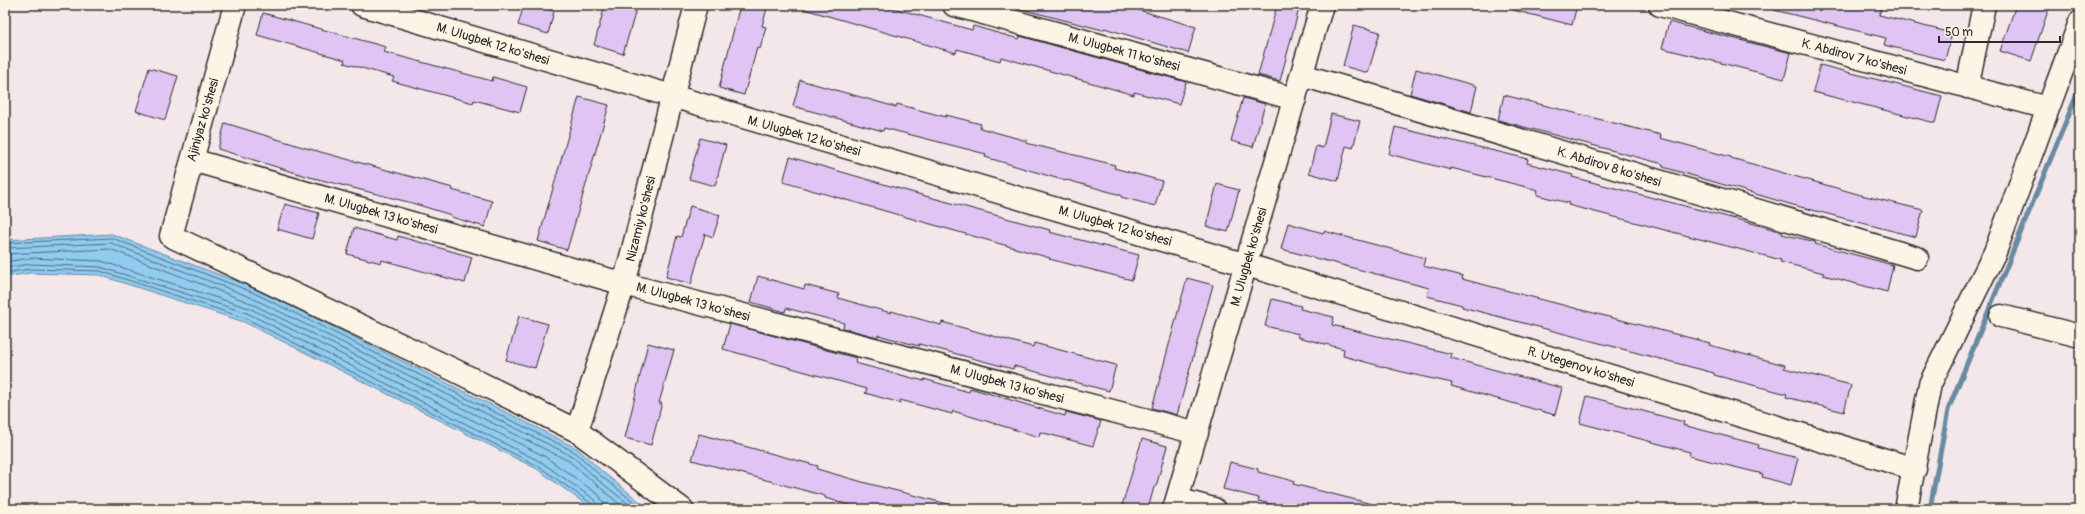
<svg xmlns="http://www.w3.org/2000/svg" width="2085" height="514" font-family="Pangolin,sans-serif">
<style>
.water{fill:#90cbf0;stroke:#688ba1}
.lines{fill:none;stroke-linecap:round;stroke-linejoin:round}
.shore{stroke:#536b7a;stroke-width:1}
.stream{stroke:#688ba1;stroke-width:5}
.building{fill:#e0c5f4;stroke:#2b2b2b}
.minor-casing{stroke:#2b2b2b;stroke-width:25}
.minor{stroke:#fcf5e5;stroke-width:22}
.labels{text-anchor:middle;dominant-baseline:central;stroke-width:3;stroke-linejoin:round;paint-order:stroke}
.street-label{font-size:13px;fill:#2b2b2b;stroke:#fcf5e5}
</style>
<rect width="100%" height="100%" fill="#f4e7ea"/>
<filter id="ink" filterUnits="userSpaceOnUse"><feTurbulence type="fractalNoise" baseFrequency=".025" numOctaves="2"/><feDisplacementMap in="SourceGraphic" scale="8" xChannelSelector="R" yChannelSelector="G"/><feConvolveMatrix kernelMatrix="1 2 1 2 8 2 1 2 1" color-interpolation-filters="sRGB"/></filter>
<g filter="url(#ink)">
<path class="water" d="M112,234l142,54 262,129 62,32 26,24 45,36h-57l-55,-40 -293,-147 -145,-47 -69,-2 -25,4v-37z"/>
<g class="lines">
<path class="shore" d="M5,243l107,-5 140,54 323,160 26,24 42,33
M5,248l106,-5 139,54 322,159 26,24 37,29
M5,254l105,-5 138,53 321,159 56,48
M5,262l25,-4 71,3 148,47 295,148 55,39 4,7 2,7
M5,268l25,-4 70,3 147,46 294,149 54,38 4,9
M5,273l25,-4 70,2 145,47 293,148 54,38 2,5"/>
<path class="stream" d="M1930,509l18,-99 132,-323"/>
</g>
<path class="building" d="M524,5h7l23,6 -6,23 -30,-9z
M605,5h12l19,5 -13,44 -29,-9z
M740,5h28l-6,21 4,1 -6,22 -3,-1 -13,47 -25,-7z
M804,5h78l90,25 1,-4 46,13 1,-3 166,46 -7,22 -45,-12v3l-133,-38 -1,4 -43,-12 -1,4 -152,-44z
M1022,5h100l74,22 -8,26 -84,-25 -1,2 -82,-21z
M1277,5h23l-20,76 -22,-6z
M1514,5h63l-5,20 -59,-15z
M1775,5h92l14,4 -2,6 73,18 -7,27 -61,-15 2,-7 -112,-28z
M2016,5h34l-19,56 -31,-10z
M263,13l123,34 -2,5 108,29 1,-4 34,10 -7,25 -46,-12 -1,3 -81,-22 2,-4 -50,-14 1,-3 -88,-25z
M1669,22l122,31 -7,26 -122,-31z
M1354,25l26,7 -12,41 -25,-7z
M1820,65l122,31 -7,27 -122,-31z
M149,68l29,8 -13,44 -29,-9z
M1416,69l61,17 -6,26 -61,-18z
M800,80l96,27 1,-3 49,13v-2l35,9 -1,4 47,13 -1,2 89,22 -1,3 48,13 -7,25 -34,-9v-2l-54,-15 -1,1 -81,-24 1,-3 -102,-26 -1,3 -90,-25z
M1504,95l157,40 -1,3 71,19v1l130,37 62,15 -7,27 -123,-32 -130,-38v-3l-165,-44z
M579,97l30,8 -42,145 -29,-9z
M1243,98l22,6 -12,43 -22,-6z
M1331,114l29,7 -7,27 -7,-2 -8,35 -29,-8 7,-27 7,2z
M225,123l81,25 147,40 -1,2 40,11 -7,26 -34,-10v-2l-39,-12 -106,-27 -88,-27z
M1395,127l133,32 -1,4 46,12 -1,2 179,46 32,9 -1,2 34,8 -1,2 78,21 -6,27 -64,-17 1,-2 -44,-11 1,-2 -213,-55 1,-2 -32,-8 1,-5 -87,-22v2l-62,-16z
M700,138l26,7 -11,41 -26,-7z
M790,157l121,35 139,38 -1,2 90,23 -7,25 -83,-21 1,-1 -267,-76z
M1217,184l22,6 -11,42 -22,-6z
M285,204l34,9 -7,26 -35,-10z
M690,206l30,9 -7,22 -8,-3 -14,50 -25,-7 11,-41 4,1z
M1288,223l35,10 1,-2 101,27 -2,8 40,10 -1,3 248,64 -1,2 76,20 -1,3 67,17 -7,27 -58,-15 1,-3 -73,-19v-2l-252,-66v-2l-35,-9 2,-8 -148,-39z
M354,228l43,12 1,-4 74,21 -7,26 -83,-23 -1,3 -34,-9z
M758,276l46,13 1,-4 34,9 -1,4 53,15v-2l50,14 1,-3 91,25 1,-4 82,22 -7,26 -95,-25 -1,3 -94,-25v2l-41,-11 -1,2 -34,-9 1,-5 -58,-15 -1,4 -34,-10z
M1187,278l26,7 -36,130 -25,-7z
M1272,299l29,7 -1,3 34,8 -2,8 120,29 -1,4 111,30 -7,27 -104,-29 1,-3 -46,-10 -63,-17 1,-7 -46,-12 1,-3 -34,-8z
M519,316l29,8 -13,44 -29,-8z
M730,324l126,34 -1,5 69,18v-2l45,13 1,-4 95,28 1,-4 35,9 -8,25 -53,-14 -1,5 -86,-26 -1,3 -52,-14v3l-35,-10 2,-4 -144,-40z
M648,343l26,7 -15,53h3l-11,42 -26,-7z
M1587,396l97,26 -1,3 76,20 -1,3 40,10 -7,27 -29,-8 1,-3 -74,-18 1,-4 -110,-29z
M699,434l119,32 -1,3 49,14 86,22 -1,4h-88l-38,-11v-2l-133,-36z
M1142,439l25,7 -11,41h-2l-6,22h-27z
M1230,462l28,7v3l36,9 -1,3 79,20v5h-80l-34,-8 1,-3 -36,-9z"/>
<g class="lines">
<defs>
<path id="minor" d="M235,5l-64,231 283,134 123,61 105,78
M362,5l885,260 668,204
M954,5l341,94
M1660,5l388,103
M1302,75l615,183
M1967,87l17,-82
M192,160l432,124 573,149
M2001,316l79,20
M577,431l47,-147 72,-279
M1177,499l37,10
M1174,509l148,-504
M1906,509l24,-125 65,-132 85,-230"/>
</defs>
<use href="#minor" class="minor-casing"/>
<use href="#minor" class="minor"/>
</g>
</g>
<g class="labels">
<g class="street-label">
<text transform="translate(493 44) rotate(17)">M. Ulugbek 12 ko'shesi</text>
<text transform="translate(1124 52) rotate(15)">M. Ulugbek 11 ko'shesi</text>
<text transform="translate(1854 57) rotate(15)">K. Abdirov 7 ko'shesi</text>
<text transform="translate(203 120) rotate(-74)">Ajiniyaz ko'shesi</text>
<text transform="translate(804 136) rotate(16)">M. Ulugbek 12 ko'shesi</text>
<text transform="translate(1609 167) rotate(17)">K. Abdirov 8 ko'shesi</text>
<text transform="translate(381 214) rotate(16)">M. Ulugbek 13 ko'shesi</text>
<text transform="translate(641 219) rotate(-76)">Nizamiy ko'shesi</text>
<text transform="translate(1115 226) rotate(16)">M. Ulugbek 12 ko'shesi</text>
<text transform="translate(1249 257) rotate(-74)">M. Ulugbek ko'shesi</text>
<text transform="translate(693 302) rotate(15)">M. Ulugbek 13 ko'shesi</text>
<text transform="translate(1581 367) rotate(17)">R. Utegenov ko'shesi</text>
<text transform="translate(1007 384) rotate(15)">M. Ulugbek 13 ko'shesi</text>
</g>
</g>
<rect width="2085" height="514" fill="none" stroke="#fcf5e5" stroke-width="20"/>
<rect x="10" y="10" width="2065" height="494" fill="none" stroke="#2b2b2b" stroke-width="1.5" filter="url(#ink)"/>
<path d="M1939 36v6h121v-6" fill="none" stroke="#2b2b2b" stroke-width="2"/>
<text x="1945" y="36" font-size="12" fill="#2b2b2b" stroke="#fcf5e5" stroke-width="3" paint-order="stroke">50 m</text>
</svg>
